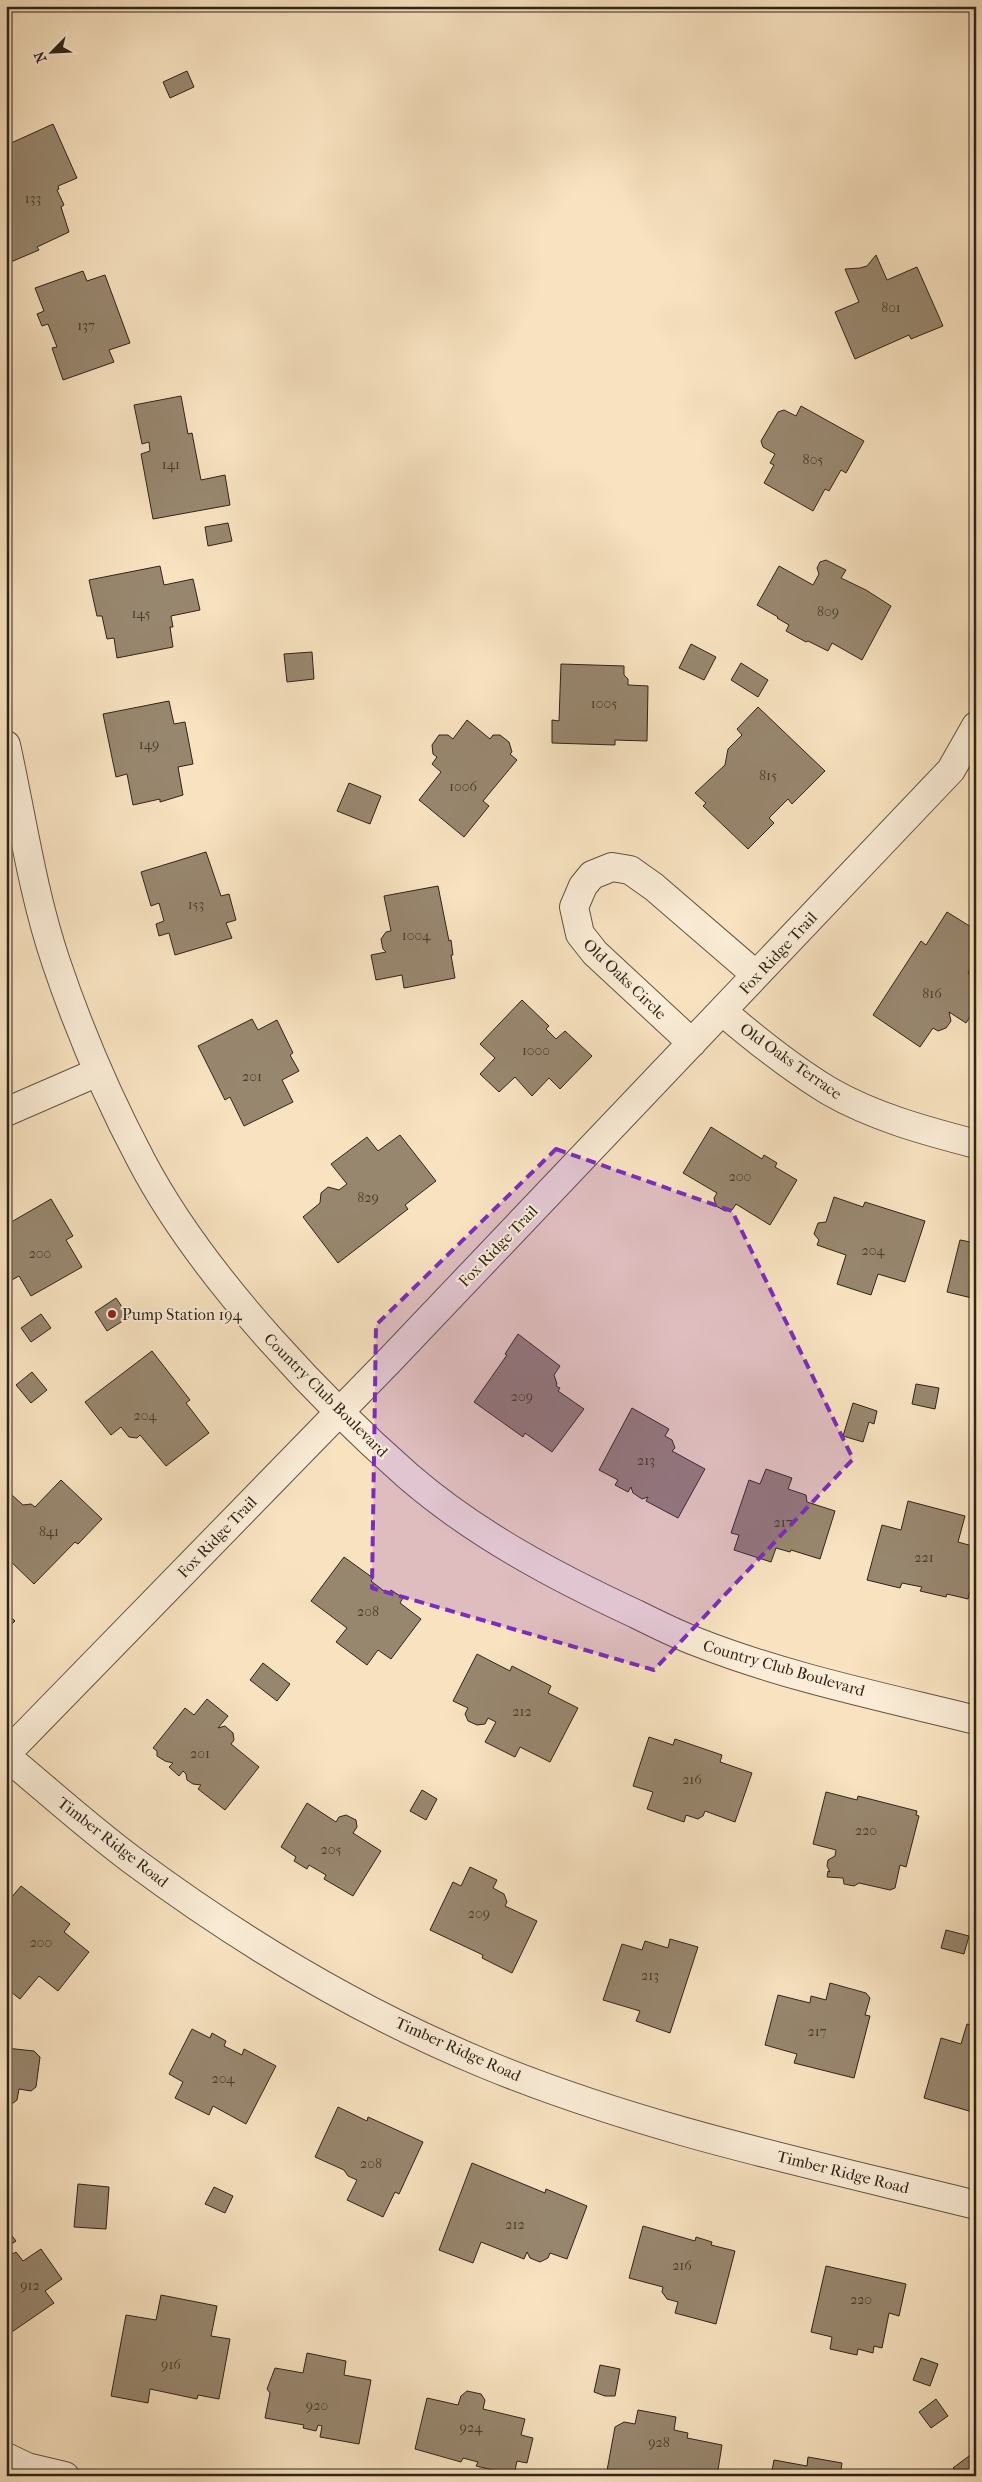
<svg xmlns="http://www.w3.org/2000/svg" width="982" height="2482" font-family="'IM FELL French Canon',serif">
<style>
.building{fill:#98876f;stroke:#2f2418}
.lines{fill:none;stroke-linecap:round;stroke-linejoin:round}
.minor-casing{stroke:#615442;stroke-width:30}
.minor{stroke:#faecd6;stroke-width:28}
.marked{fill:#7b2cbf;fill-opacity:0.2;stroke:#7b2cbf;stroke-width:4;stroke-dasharray:10 6;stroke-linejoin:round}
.poi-dot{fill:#8f2418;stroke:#faecd6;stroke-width:2}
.labels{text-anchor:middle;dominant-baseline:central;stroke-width:4;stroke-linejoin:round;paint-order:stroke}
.number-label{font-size:14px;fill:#493d2e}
.street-label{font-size:16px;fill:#2f2418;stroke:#faecd6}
.poi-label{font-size:16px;fill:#2f2418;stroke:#faecd6;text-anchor:start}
</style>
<rect width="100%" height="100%" fill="#f8e2c0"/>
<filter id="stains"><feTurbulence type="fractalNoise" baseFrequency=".004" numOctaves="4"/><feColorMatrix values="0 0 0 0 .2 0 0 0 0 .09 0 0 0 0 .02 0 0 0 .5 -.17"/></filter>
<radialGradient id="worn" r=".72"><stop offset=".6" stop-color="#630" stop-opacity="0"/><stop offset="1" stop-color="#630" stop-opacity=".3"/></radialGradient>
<path class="building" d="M187,71l7,16 -24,11 -7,-16z
M53,124l24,54 -19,8 1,3 -2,1 7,15 -3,2 8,25 -32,15 2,3 -33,14v-109l6,-3 -3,-8z
M876,255l11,25 30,-13 26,59 -32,13 -2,-4 -54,24 -20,-47 24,-10 -14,-33 15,-1 7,-2z
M83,271l4,10 18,-6 25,68 -21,7 5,12 -51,18 -11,-32 5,-1 -9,-23 -6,2 -5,-12 7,-3 -9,-23z
M181,396l7,38 4,-1 9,47 24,-5 5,30 -77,14 -12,-65 9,-3 -1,-9 -7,2 -8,-39z
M801,406l63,35 -18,32 -5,-3 -12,21 -4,-2 -12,22 -49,-28 10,-18 -4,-2 5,-9 -12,-7 -2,-6 17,-29 6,-2 12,6z
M228,523l4,18 -24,5 -3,-19z
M826,560l20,10 -5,8 25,12 25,16 -29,54 -30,-17 -4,8 -20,-10 -2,1 -20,-11 3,-6 -12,-7 1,-1 -21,-12 22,-39 34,19 6,-11 -2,-6 3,-6z
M160,566l4,19 29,-6 7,31 -29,6 2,11h-3l3,20 -56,11 -3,-20 -7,1 -5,-23h-5l-8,-36z
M691,644l25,13 -12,23 -25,-12z
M312,652l2,27 -27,3 -3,-28z
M741,663l27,17 -10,17 -27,-17z
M561,664l63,2v9l4,4v6l20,1 -1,55 -32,-1v5l-63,-2v-23l7,1z
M169,701l5,23 11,-2 8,42 -15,3 5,28 -23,7v-3l-27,6 -6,-31 -11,3 -13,-63z
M758,707l67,64 -33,33 -4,-5 -19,19 5,5 -26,26 -45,-43 3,-3 -11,-10 30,-28 3,-16 14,-14 -5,-6z
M467,720l23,19 3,-4h7l9,7 3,10 -2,2 7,6 -34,41 6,5 -25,31 -45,-37 22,-28 -9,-8 5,-7 -4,-3 -1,-9 7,-10h9l5,4z
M349,783l32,13 -11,28 -33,-13z
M206,852l15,44 8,-2 7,26 -10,3 6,15 -57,17 -6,-22 -10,3 -3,-12 8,-3 -5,-18 -8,3 -10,-34z
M438,886l11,55 2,-1 2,15h-2l4,23 -51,10 -2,-13 -26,5 -5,-25 15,-3 -3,-3 -2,-10 5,-7 5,-1 -7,-35z
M947,912l29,18v35l-2,-1 -6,9 8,5v30l-10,15 -17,-11 2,9 -5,7 -8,3 -5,-3 -13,19 -47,-32 48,-74 5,4z
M522,1000l27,26 -3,3 10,10 9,-8 27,25 -32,33 -11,-11 -17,18 -17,-19 -16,15 -19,-18 15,-16 -15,-14z
M252,1019l6,11 19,-10 16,33 -3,2 9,16 -17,9 11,22 -49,24 -14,-29 -5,3 -27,-54z
M711,1127l51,32 2,-4 13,8 -2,4 22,13 -27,45 -34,-21 -4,6 -7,1 -9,-5 -2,-8 3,-5 -34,-20z
M400,1135l36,46 -31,24 3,4 -70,54 -35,-46 17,-14 1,-10 7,-6 11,3 8,-6 -16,-20 36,-27 11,14z
M834,1197l29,10 2,-5 60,19 -20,61 -27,-8 -7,21 -34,-11 9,-29 -29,-10 2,-5 -5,-6 4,-11 8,-1z
M51,1199l22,37 -7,4 16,27 -51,29 -12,-20 -11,6 -2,-3v-54z
M960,1240l16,3v56l-29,-7z
M116,1298l13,19 -22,14 -12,-19z
M41,1314l10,14 -20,14 -10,-14z
M518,1334l42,32 -6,9 3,9 -1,2 4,2 -2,3 26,18 -32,43 -27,-19 -2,4 -49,-35 33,-47 -2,-1z
M152,1351l38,49 -4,3 23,30 -43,33 -26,-31 -3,3 -8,-1 -8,-10 -10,8 -26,-33z
M32,1372l15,18 -16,13 -15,-18z
M916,1384l23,4 -4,21 -23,-5z
M853,1403l24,8 -3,13 -5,-2 -6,20 -20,-6z
M632,1408l37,21 -4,7 7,4 3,8 -3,3 33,18 -27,49 -32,-17 2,-4 -6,2 -9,-6 -2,-6 -3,5 -13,-7 3,-5 -19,-10z
M976,1437v20l-5,-1z
M766,1469l26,9 -4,11 18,6 1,7 28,9 -15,48 -29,-9 -1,2 -14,-4 -5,14 -37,-12 5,-15 -8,-2 18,-53 11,4z
M61,1480l41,39 -24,25 -3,-2 -41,42 -28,-27v-56l6,-6 11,10 8,-1 4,3z
M908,1501l57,15 -7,26 18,5v21l-8,31 -21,-5 -1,3 -26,-6 2,-4 -20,-4 -2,5 -33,-8 15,-55 19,5z
M344,1557l29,21 -2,3 17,13 3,-4 12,8 -3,5 21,16 -30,40 -13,-9 -11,15 -31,-23 11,-14 -36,-27z
M6,1612l9,9 -9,9z
M477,1654l33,17 2,-5 39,20 -3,7 30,15 -28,54 -30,-15 -5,10 -30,-15 11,-20 -8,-4 -3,6 -8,1 -9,-4 -3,-7 3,-6 -15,-7z
M263,1663l27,21 -13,17 -27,-21z
M207,1699l21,17 -10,12 7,-2 8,7 1,7 -3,4 28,23 -34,43 -27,-21 3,-4 -8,-1 -6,-4 -1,-6 -3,-3 -4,5 -10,-9 4,-4 -8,-2 -8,-5v-5l-4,-3 32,-40 9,7z
M649,1737l24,8 2,-6 47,16 -2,7 32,11 -17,49 -30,-11 -2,5 -5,3 -12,-4 -2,7 -37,-13 6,-17 -20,-6z
M422,1790l15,9 -11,21 -16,-9z
M826,1792l31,8 1,-4 59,15 -1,4 3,1 -13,51 -6,-2 -5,23 -5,2 -31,-7 -5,3 -10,-2 -1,-6 -16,-1 1,-6 2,1 -3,-6 1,-6 7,-4 1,-6 -23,-6z
M307,1803l29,19 3,-5 7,-2 10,5 1,7 -4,6 28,18 -28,45 -29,-17 2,-4 -17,-10 -2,4 -13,-8 2,-4 -15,-10z
M470,1867l27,13 -4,8 11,6 3,8 -2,4 32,15 -25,52 -30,-15 1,-3 -53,-25 23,-48 8,4z
M21,1886l49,38 -6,8 25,20 -31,39 -19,-15 -19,23 -14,-11v-84z
M946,1930l23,6 -5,18 -23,-6z
M670,1939l28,8 -28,86 -34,-12 4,-10 -37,-11 19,-56 20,6 3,-9 23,7z
M830,1983l36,10 4,5 -5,17 5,1 -16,62 -60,-15 3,-9 -32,-9 13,-50 32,8 1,-7 15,4z
M967,2024l9,2v87l-52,-15 17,-60 20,6z
M192,2029l18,9 2,-5 14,8 -2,5 18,9 2,-6 32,17 -30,58 -33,-18 -4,9 -34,-17 8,-16 -14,-8z
M6,2048l28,3 6,6 -4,30 -5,4 -12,-2 -2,11 -5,4h-5l-1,2z
M338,2107l29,14 1,-4 55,25 -24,52 -4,-2 -12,25 -36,-17 10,-20 -9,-4 -4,-6 -29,-13z
M472,2163l73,30 1,-4 41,17 -20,53 -17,-6 -2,5 -8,4 -10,-4 -3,-6 -3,7 -43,-17 -8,21 -34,-13z
M78,2184l31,3 -3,42 -32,-2z
M214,2187l19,9 -8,17 -20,-9z
M643,2226l52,15 1,-4 16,5 -1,3 24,6 -19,73 -41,-11 3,-11 -11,-3 -5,-7 1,-5 -34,-9z
M6,2228l10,13 -9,6 6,7 3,-2 7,9 18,-12 21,30 -17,12 9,12 -48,33z
M826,2266l80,18 -7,32 -10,-3 -7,35 -8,-2 -1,7 -15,-4 -1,6 -27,-6 2,-12 -21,-5z
M161,2295l56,11 -6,30 19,3 -11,60 -21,-4 -1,4 -47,-10 -2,14 -37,-7 15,-81 30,5z
M307,2353l39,8 -2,14 27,5 -12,64 -39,-7 2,-11 -4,-1 -2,6 -13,-3 1,-3 -39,-7 5,-25 -3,-4 8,-21 28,5z
M921,2358l17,6 -8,22 -17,-6z
M600,2365l20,4 -5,27h-10l-11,-4z
M467,2391l14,3 4,6 -2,9 42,10 -4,16 12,3 -6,25 -10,-2 -3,14 -38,-9 2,-4 -15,-4 -2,4 -46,-13 12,-51 31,7 3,-9z
M936,2399l12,17 -17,12 -12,-16z
M638,2410l38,7 -2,13 14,3 -1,5 35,7 -5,31h-111l9,-49 9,-5 11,2z
M973,2453l3,3v20h-16l-7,-8z
M808,2457l34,6 -2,13h-69l3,-16 33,6z"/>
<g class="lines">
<defs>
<path id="minor" d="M6,745c16,72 26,146 50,217 23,68 51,134 85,198 34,65 81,125 130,180 42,47 89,94 137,136 67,58 148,101 228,138 20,10 40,20 61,28 89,35 186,55 279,78
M722,1011c34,29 69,57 107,80 45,26 97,40 147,53
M692,1043l-97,-90 -15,-19 -6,-27 9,-21 9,-11 20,-8 18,3 24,17 102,88
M6,1112l92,-40
M6,1754l383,-393 562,-591 25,-44
M6,1756c42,35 83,72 126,104 109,81 227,152 353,204 157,65 326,100 491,141
M6,2457l21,10 38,9"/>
</defs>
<use href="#minor" class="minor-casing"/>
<use href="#minor" class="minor"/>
</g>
<path class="marked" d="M556,1149l176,62 121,248 -199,211 -282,-82 4,-263z"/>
<circle class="poi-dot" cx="112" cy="1314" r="5"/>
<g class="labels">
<g class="number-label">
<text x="33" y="198">133</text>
<text x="891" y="307">801</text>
<text x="86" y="325">137</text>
<text x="813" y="459">805</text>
<text x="171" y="464">141</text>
<text x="828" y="611">809</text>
<text x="141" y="613">145</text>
<text x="604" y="703">1005</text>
<text x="149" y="744">149</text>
<text x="768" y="775">815</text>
<text x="463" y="786">1006</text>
<text x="196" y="904">153</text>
<text x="416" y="935">1004</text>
<text x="932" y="993">816</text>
<text x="536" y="1050">1000</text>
<text x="252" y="1076">201</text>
<text x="740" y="1176">200</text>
<text x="368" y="1197">829</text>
<text x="873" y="1250">204</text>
<text x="40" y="1253">200</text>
<text x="522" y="1396">209</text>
<text x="145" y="1415">204</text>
<text x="646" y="1460">213</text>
<text x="783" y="1522">217</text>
<text x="49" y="1531">841</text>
<text x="924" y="1557">221</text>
<text x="368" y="1611">208</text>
<text x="522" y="1711">212</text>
<text x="200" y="1753">201</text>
<text x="692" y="1779">216</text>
<text x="866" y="1830">220</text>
<text x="331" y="1849">205</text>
<text x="479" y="1913">209</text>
<text x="41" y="1942">200</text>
<text x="650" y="1975">213</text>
<text x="817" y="2031">217</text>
<text x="223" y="2078">204</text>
<text x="371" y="2163">208</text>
<text x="515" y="2224">212</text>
<text x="682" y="2265">216</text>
<text x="30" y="2285">912</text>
<text x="861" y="2299">220</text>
<text x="171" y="2364">916</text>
<text x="317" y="2405">920</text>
<text x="471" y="2427">924</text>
<text x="659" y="2442">928</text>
</g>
<g class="street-label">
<text transform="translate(778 953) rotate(-47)">Fox Ridge Trail</text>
<text transform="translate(625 979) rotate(44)">Old Oaks Circle</text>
<text transform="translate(791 1061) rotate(35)">Old Oaks Terrace</text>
<text transform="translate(498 1246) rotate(-46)">Fox Ridge Trail</text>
<text transform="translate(326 1395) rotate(45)">Country Club Boulevard</text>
<text transform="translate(217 1537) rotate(-46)">Fox Ridge Trail</text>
<text transform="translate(784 1668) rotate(16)">Country Club Boulevard</text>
<text transform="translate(113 1842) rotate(38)">Timber Ridge Road</text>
<text transform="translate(458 2049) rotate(24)">Timber Ridge Road</text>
<text transform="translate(843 2172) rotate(14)">Timber Ridge Road</text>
</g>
<g class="poi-label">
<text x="122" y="1314">Pump Station 194</text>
</g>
</g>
<rect width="982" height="2482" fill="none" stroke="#f8e2c0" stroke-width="25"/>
<rect x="8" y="8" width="967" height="2467" fill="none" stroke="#2f2418" stroke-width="2.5"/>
<rect x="12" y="12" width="957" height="2457" fill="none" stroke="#2f2418"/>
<g transform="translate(52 52) rotate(246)" stroke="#faecd6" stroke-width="4" paint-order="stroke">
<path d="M0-4L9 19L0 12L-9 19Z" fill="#2f2418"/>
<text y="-8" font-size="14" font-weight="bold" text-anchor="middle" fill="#2f2418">N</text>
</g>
<rect width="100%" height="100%" filter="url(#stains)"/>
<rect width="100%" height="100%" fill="url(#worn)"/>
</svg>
